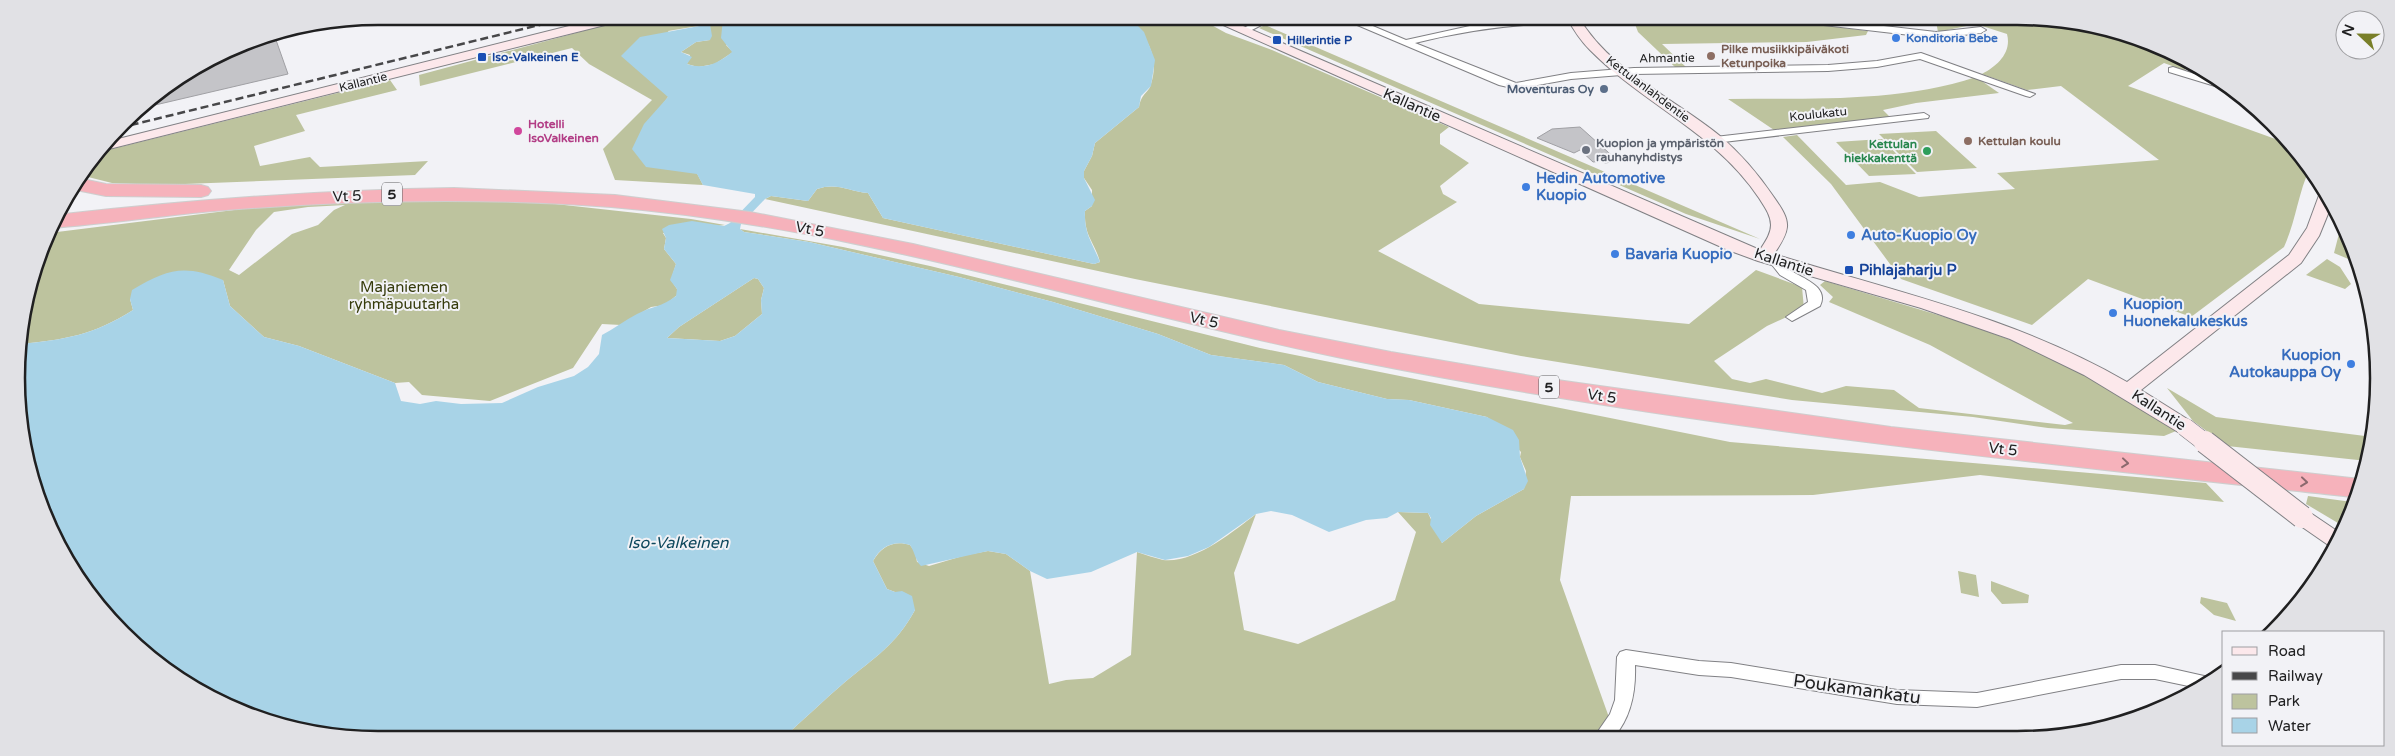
<svg xmlns="http://www.w3.org/2000/svg" width="2395" height="756" font-family="'Varela Round',sans-serif">
<style>
.green{fill:#bdc39e;fill-rule:evenodd}
.water{fill:#a8d3e7;fill-rule:evenodd}
.building{fill:#c4c4c8;stroke:#a0a0a4}
.lines{fill:none;stroke-linecap:round;stroke-linejoin:round}
.street-casing{stroke:#808084;stroke-width:2}
.secondary-casing{stroke:#808084;stroke-width:2}
.highway-casing{stroke:#cecece;stroke-width:2}
.street{fill:#fff;fill-rule:evenodd}
.secondary{fill:#fce8eb;fill-rule:evenodd}
.highway{fill:#f6b2bb;fill-rule:evenodd}
.rail{stroke:#474749;stroke-width:2.5;stroke-dasharray:8 4;stroke-linecap:butt}
.secondary-bridge-far1-casing{stroke:#808084;stroke-width:19;stroke-linecap:butt}
.secondary-bridge-casing{stroke:#808084;stroke-width:24;stroke-linecap:butt}
.secondary-bridge-far1{stroke:#fce8eb;stroke-width:18}
.secondary-bridge{stroke:#fce8eb;stroke-width:22}
.oneway{stroke:#8b696e}
.shop-dot{fill:#3f7fe0;stroke:#f2f2f6;stroke-width:2}
.transit-dot{fill:#1a4fb4;stroke:#f2f2f6;stroke-width:2}
.education-dot{fill:#8d6e63;stroke:#f2f2f6;stroke-width:2}
.service-dot{fill:#5c6f8a;stroke:#f2f2f6;stroke-width:2}
.hotel-dot{fill:#d1479c;stroke:#f2f2f6;stroke-width:2}
.worship-dot{fill:#6b7280;stroke:#f2f2f6;stroke-width:2}
.leisure-dot{fill:#2e9e5b;stroke:#f2f2f6;stroke-width:2}
.labels{text-anchor:middle;dominant-baseline:central;stroke-width:4;stroke-linejoin:round;paint-order:stroke}
.far-shop-label{font-size:12px;font-weight:bold;fill:#366cbe;stroke:#f2f2f6;text-anchor:start}
.far-transit-label{font-size:12px;font-weight:bold;fill:#164399;stroke:#f2f2f6;text-anchor:start}
.far-education-label{font-size:12px;font-weight:bold;fill:#785e54;stroke:#f2f2f6;text-anchor:start}
.far-street-label{font-size:12px;fill:#202021;stroke:#f2f2f6}
.far-service-label{font-size:12px;font-weight:bold;fill:#4e5e75;stroke:#f2f2f6;text-anchor:end}
.far-hotel-label{font-size:12px;font-weight:bold;fill:#b23c85;stroke:#f2f2f6;text-anchor:start}
.far-worship-label{font-size:12px;font-weight:bold;fill:#5b616d;stroke:#f2f2f6;text-anchor:start}
.far-leisure-label{font-size:12px;font-weight:bold;fill:#27864d;stroke:#f2f2f6;text-anchor:end}
.shield{fill:#f2f2f6;stroke:#5f5f61;stroke-width:1}
.shield-label{font-size:14px;font-weight:bold;fill:#202021}
.street-label{font-size:15px;fill:#202021;stroke:#f2f2f6}
.shop-label{font-size:15px;font-weight:bold;fill:#366cbe;stroke:#f2f2f6;text-anchor:start}
.transit-label{font-size:15px;font-weight:bold;fill:#164399;stroke:#f2f2f6;text-anchor:start}
.park-label{font-size:15px;fill:#363b0b;stroke:#f2f2f6}
.water-label{font-size:16px;font-style:italic;fill:#0e485d;stroke:#f2f2f6}
.near-street-label{font-size:18px;fill:#202021;stroke:#f2f2f6}
.rim{fill:none;stroke:#202021;stroke-width:2.5}
</style>
<rect width="100%" height="100%" fill="#f2f2f6"/>
<path class="green" d="M639,16h138l-51,29 7,7 -18,12 -17,3 -11,-3 3,-9 -9,-3 15,-10 14,-2v-16l-42,7 10,17 -10,49 -6,8 41,80 -88,-5 -12,-31 49,-49 -63,-36 -17,-16 -152,38 -1,-11z
M1128,16h67l31,17 46,17 177,77 -9,7v10l29,19 -29,23 3,8 14,8 -79,49 101,53 210,20 67,-54 46,17 2,22 -37,17 -53,35 18,18 18,4 16,-4 56,14 24,-7 48,4 25,18 146,17 8,-2 -143,-78 -101,-43 4,-5 -13,-12 5,-4 133,40 86,31 78,43 54,36 -12,5 -116,-8 -75,-11 -181,-17 -271,-44 -386,-77 -370,-80 6,-3 37,5 9,-12c19,-7 32,2 51,4l15,25 211,46 6,-2c-6,-22 -16,-25 -15,-51l7,-5v-16l-8,-12v-7l8,-15 3,-13 44,-36c3,-15 10,-14 12,-23 9,-28 -5,-48 -23,-68z
M1632,16h121l115,15 -2,4 -59,7 -145,2 25,24h-11l-38,-36z
M1935,16l97,2 61,7 63,19 22,12 8,15 -22,-8 -36,23 164,59 18,23c-12,25 -14,53 -26,79l-93,70 -103,-38 -56,46 -131,-46 -70,-95 -48,-47 14,-2 49,50 34,-3 39,15 96,-8 -18,-16 162,-13 -98,-74 -34,4 -45,-16c15,-8 30,-21 25,-40l-31,-10 -38,8z
M1265,25l495,214 -74,-25 -427,-186z
M1976,77l23,16 -83,10 -33,7 7,7 -116,13 -46,-31c82,-1 169,4 248,-22z
M390,80l7,10 -101,25 9,16 -51,15 6,20 50,-9 10,10 108,-6 -13,14 -256,10 -47,-2 -24,-6 -4,-7 12,-17z
M1936,131l41,37 -60,4 -38,-38z
M1882,139l34,35 -47,2 -33,-34z
M387,200l141,1 163,18 34,6 -62,8 3,5 -2,11 12,15 -5,16 6,9v6l-12,10 -14,2 -30,18 -19,-1 -29,44 -83,33 -68,-6 -13,-13 -14,1 -96,-37 -35,-9 -34,-31 -7,-26 -93,19 3,11c-39,25 -69,30 -114,34v-13l30,-98 233,-29zM345,205l-11,5 -16,15 -26,9 -53,41 -10,-5 27,-40 18,-18 34,-5z
M2342,222l9,18 7,23 -24,-10z
M740,229l103,18 87,19 330,82 470,94 476,41 18,19 -244,-27 -167,20 -242,1 -11,84 56,157 -834,2c21,-19 42,-39 63,-57 30,-25 51,-37 70,-72l-20,-18 -8,-3 -14,-28c9,-15 21,-21 37,-16l5,7 2,10 12,4 37,-11 22,-4 18,3 24,17 19,113 17,-4 27,-2 38,-23 6,-103c9,3 18,6 26,8 31,4 71,-29 93,-46l-22,59 10,57 54,14 97,-44 21,-68 -18,-20 30,1 14,30 34,-27 48,-27 2,-18 -6,-14 1,-5 -34,-35 -78,-17 -22,-1 -69,-17 -34,-17 -73,-10 -53,-21 -105,-32 -94,-25 -150,-35 -65,-10z
M2327,259l13,8 11,17 -6,5 -39,-14z
M754,278l4,1 6,9 -3,12 1,14 -27,22 -15,5 -53,-3 12,-11z
M2167,388l49,29 157,20 -6,24 -140,-15 -34,-25z
M2308,496l44,6 -9,24 -37,-22z
M1958,571l18,4 3,22 -18,-4z
M1991,581l38,14 -1,8 -26,1 -11,-13z
M2201,597l26,6 9,18 -22,-6 -14,-12z"/>
<path class="water" d="M730,16h398l16,16 11,28 -4,26 -10,10 -2,11 -44,36 -3,13 -8,15v7l11,22 -3,6 -7,5c-1,23 7,31 15,51l-6,2 -211,-46 -15,-25c-19,-2 -32,-11 -51,-4l-9,12 -37,-5 -6,3 -24,25 -1,5 4,3 65,10 150,35 94,25 105,32 53,21 73,10 34,17 69,17 22,1 78,17 26,13 6,10 1,17 8,24 -4,8 -48,27 -34,27 -12,-18 1,-7 -3,-5 -30,-1 -11,6 -21,2 -37,12 -37,-17 -21,-4 -15,3 -47,33 -21,9 -23,4 -28,-8 -46,20 -44,7 -17,-8 -24,-17 -18,-3 -67,15c-6,-6 -6,-14 -11,-21 -16,-5 -29,1 -37,16l14,28 8,3 7,-1 10,5 3,14c-19,35 -40,47 -70,72 -21,18 -42,38 -63,57l-404,1 -71,-7 -68,-21 -62,-33 -55,-45 -45,-55 -48,-108 -12,-69 2,-58c45,-4 75,-9 114,-34l-3,-11 2,-9c36,-21 52,-26 91,-10l7,26 34,31 35,9 96,37 6,18 19,3 16,-3 25,3 41,-1 36,-16 36,-11 14,-9 11,-13 3,-19c12,-6 23,-15 35,-21 15,-8 25,-7 39,-18l1,-7 -7,-9 6,-16 -12,-15 2,-11 -4,-9 7,-4 23,-4 32,5 6,-3 25,-26v-3l-52,-9 -6,-11 -51,-7 -14,-18 12,-25 24,-27 -47,-41 19,-19 70,-13 2,12 -2,4 -14,2 -15,10 11,5 -5,7c17,6 32,-1 45,-12l-11,-14 2,-19zM754,278l4,1 6,9 -3,12 1,14 -27,22 -15,5 -53,-3 12,-11z"/>
<path class="building" d="M276,40l12,34 -150,35 91,-59z
M1580,127l38,34 -13,2 -3,-2 -9,1 -13,-12 -6,3 -37,-15 15,-9z"/>
<g class="lines">
<defs>
<path id="street" d="M1267,16h12l-33,17 -8,-2z
M1336,16h13l57,24 82,-18 41,-4h47v4l-3,1c-54,0 -106,7 -158,20l101,40 55,-10 63,-5 194,-3 49,-4 44,-8 114,41 -5,3 -4,-1 -106,-37 -43,8 -49,4 -194,3 -63,5 -55,10 -17,-4z
M1767,16h30l139,16 45,-5 5,3 -5,3 -45,5 -165,-19z
M2173,67l55,18 10,8 -69,-21v-4z
M1924,113l5,3 -1,2 -213,25 -5,-3 5,-3z
M1775,257c7,2 9,9 15,13 11,8 40,16 30,36l-28,15 -6,-4 22,-15 -2,-12 -26,-15 -11,-14z
M1626,650l73,11 32,2 166,27 80,3 144,-28h34l58,13 -15,10 -43,-9h-34l-144,28 -80,-3 -166,-27 -32,-2 -64,-10c1,27 -4,52 -21,72h-20l16,-23 5,-14 2,-43 3,-5z"/>
<path id="secondary" d="M609,16h22l-2,3 -532,133 9,-10z
M1203,16h17l540,234c5,-8 11,-16 11,-25 0,-10 -7,-19 -12,-27 -43,-65 -116,-94 -169,-148 -10,-10 -17,-21 -24,-34h12c30,54 96,82 142,120 21,18 38,38 53,60 6,9 15,20 14,31 -1,10 -8,19 -13,27 121,38 241,63 353,128l162,-127 18,-27 14,-38 3,-1 8,15 -13,32 -18,27 -160,127 51,32 3,5 -3,5 -7,2 -7,-2 -94,-57 -74,-36 -89,-31 -163,-47 -30,-11z
M353,19l-6,4 -49,7 -5,-2 15,-5z
M2302,509l7,3 31,21 -6,16 -39,-27 -4,-5 4,-5z"/>
<path id="highway" d="M78,178l28,6 95,1 7,2 3,4 -3,4 -7,2 -95,-1 -35,-7z
M454,188l161,7 135,17 163,32 366,86 112,22 152,26 348,49 469,52 -7,18c-333,-36 -668,-70 -997,-136 -248,-50 -492,-133 -745,-154 -132,-10 -265,-7 -397,4 -55,5 -109,13 -163,17l4,-13c133,-15 265,-25 399,-27z"/>
</defs>
<use href="#street" class="street-casing"/>
<use href="#secondary" class="secondary-casing"/>
<use href="#highway" class="highway-casing"/>
<use href="#street" class="street"/>
<use href="#secondary" class="secondary"/>
<use href="#highway" class="highway"/>
<path class="rail" d="M119,128l457,-112"/>
<defs>
<path id="secondary-bridge-far1" d="M2185,427l22,17"/>
<path id="secondary-bridge" d="M2205,442l97,75"/>
</defs>
<use href="#secondary-bridge-far1" class="secondary-bridge-far1-casing"/>
<use href="#secondary-bridge" class="secondary-bridge-casing"/>
<use href="#secondary-bridge-far1" class="secondary-bridge-far1"/>
<use href="#secondary-bridge" class="secondary-bridge"/>
</g>
<defs><path id="oneway-chevron" d="M-2-3.5L2.5 0L-2 3.5" fill="none" stroke-width="1.6" stroke-linecap="round" stroke-linejoin="round" transform="scale(1.25)"/></defs>
<g class="oneway">
<use href="#oneway-chevron" transform="translate(2125 463) rotate(6)"/>
<use href="#oneway-chevron" transform="translate(2304 482) rotate(6)"/>
</g>
<g class="shop-dot">
<circle cx="1896" cy="38" r="5"/>
<circle cx="1526" cy="187" r="5"/>
<circle cx="1851" cy="235" r="5"/>
<circle cx="1615" cy="254" r="5"/>
<circle cx="2113" cy="313" r="5"/>
<circle cx="2351" cy="364" r="5"/>
</g>
<g class="transit-dot">
<rect x="1272" y="35" width="10" height="10" rx="2.5"/>
<rect x="477" y="52" width="10" height="10" rx="2.5"/>
<rect x="1844" y="265" width="10" height="10" rx="2.5"/>
</g>
<g class="education-dot">
<circle cx="1711" cy="56" r="5"/>
<circle cx="1968" cy="141" r="5"/>
</g>
<circle class="service-dot" cx="1604" cy="89" r="5"/>
<circle class="hotel-dot" cx="518" cy="131" r="5"/>
<circle class="worship-dot" cx="1586" cy="150" r="5"/>
<circle class="leisure-dot" cx="1927" cy="151" r="5"/>
<g class="labels">
<g class="far-shop-label">
<text x="1906" y="38">Konditoria Bebe</text>
</g>
<g class="far-transit-label">
<text x="1287" y="40">Hillerintie P</text>
<text x="492" y="57">Iso-Valkeinen E</text>
</g>
<g class="far-education-label">
<text x="1721" y="49">Pilke musiikkipäiväkoti<tspan x="1721" dy="14">Ketunpoika</tspan></text>
<text x="1978" y="141">Kettulan koulu</text>
</g>
<g class="far-street-label">
<text transform="translate(1667 58) rotate(-1)">Ahmantie</text>
<text transform="translate(363 82) rotate(-14)">Kallantie</text>
<text transform="translate(1648 89) rotate(37)">Kettulanlahdentie</text>
<text transform="translate(1818 114) rotate(-6)">Koulukatu</text>
</g>
<g class="far-service-label">
<text x="1594" y="89">Moventuras Oy</text>
</g>
<g class="far-hotel-label">
<text x="528" y="124">Hotelli<tspan x="528" dy="14">IsoValkeinen</tspan></text>
</g>
<g class="far-worship-label">
<text x="1596" y="143">Kuopion ja ympäristön<tspan x="1596" dy="14">rauhanyhdistys</tspan></text>
</g>
<g class="far-leisure-label">
<text x="1917" y="144">Kettulan<tspan x="1917" dy="14">hiekkakenttä</tspan></text>
</g>
<g class="shield">
<rect x="382" y="182.5" width="20" height="23" rx="4"/>
<rect x="1539" y="375.5" width="20" height="23" rx="4"/>
</g>
<g class="shield-label">
<text x="392" y="194">5</text>
<text x="1549" y="387">5</text>
</g>
<g class="street-label">
<text transform="translate(1412 105) rotate(24)">Kallantie</text>
<text transform="translate(347 196) rotate(-2)">Vt 5</text>
<text transform="translate(810 229) rotate(11)">Vt 5</text>
<text transform="translate(1784 262) rotate(18)">Kallantie</text>
<text transform="translate(1204 320) rotate(13)">Vt 5</text>
<text transform="translate(1602 396) rotate(9)">Vt 5</text>
<text transform="translate(2159 410) rotate(33)">Kallantie</text>
<text transform="translate(2003 449) rotate(7)">Vt 5</text>
</g>
<g class="shop-label">
<text x="1536" y="178">Hedin Automotive<tspan x="1536" dy="17">Kuopio</tspan></text>
<text x="1861" y="235">Auto-Kuopio Oy</text>
<text x="1625" y="254">Bavaria Kuopio</text>
<text x="2123" y="304">Kuopion<tspan x="2123" dy="17">Huonekalukeskus</tspan></text>
<text x="2341" y="355" text-anchor="end">Kuopion<tspan x="2341" dy="17">Autokauppa Oy</tspan></text>
</g>
<g class="transit-label">
<text x="1859" y="270">Pihlajaharju P</text>
</g>
<g class="park-label">
<text x="404" y="287">Majaniemen<tspan x="404" dy="17">ryhmäpuutarha</tspan></text>
</g>
<g class="water-label">
<text x="678" y="543">Iso-Valkeinen</text>
</g>
<g class="near-street-label">
<text transform="translate(1857 689) rotate(8)">Poukamankatu</text>
</g>
</g>
<path d="M0 0H2395V756H0ZM378 25H2017A353 353 0 0 1 2370 378V378A353 353 0 0 1 2017 731H378A353 353 0 0 1 25 378V378A353 353 0 0 1 378 25Z" fill="#e1e1e5" fill-rule="evenodd"/>
<path class="rim" d="M378 25H2017A353 353 0 0 1 2370 378V378A353 353 0 0 1 2017 731H378A353 353 0 0 1 25 378V378A353 353 0 0 1 378 25Z"/>
<rect x="2222" y="631" width="162" height="115" fill="#f2f2f6" stroke="#9e9ea1"/>
<rect x="2232" y="647" width="25" height="8" fill="#fce8eb" stroke="#9e9ea1"/>
<text x="2268" y="656" font-size="15" fill="#202021">Road</text>
<rect x="2232" y="672" width="25" height="8" fill="#474749" stroke="#9e9ea1"/>
<text x="2268" y="681" font-size="15" fill="#202021">Railway</text>
<rect x="2232" y="694" width="25" height="15" fill="#bdc39e" stroke="#9e9ea1"/>
<text x="2268" y="706" font-size="15" fill="#202021">Park</text>
<rect x="2232" y="718" width="25" height="15" fill="#a8d3e7" stroke="#9e9ea1"/>
<text x="2268" y="731" font-size="15" fill="#202021">Water</text>
<g transform="translate(2360 35) rotate(292)"><circle r="24" fill="#f2f2f6" stroke="#9e9ea1"/>
<path d="M0-4L9 19L0 12L-9 19Z" fill="#797f29"/>
<text y="-8" font-size="14" font-weight="bold" text-anchor="middle" fill="#202021">N</text>
</g>
</svg>
